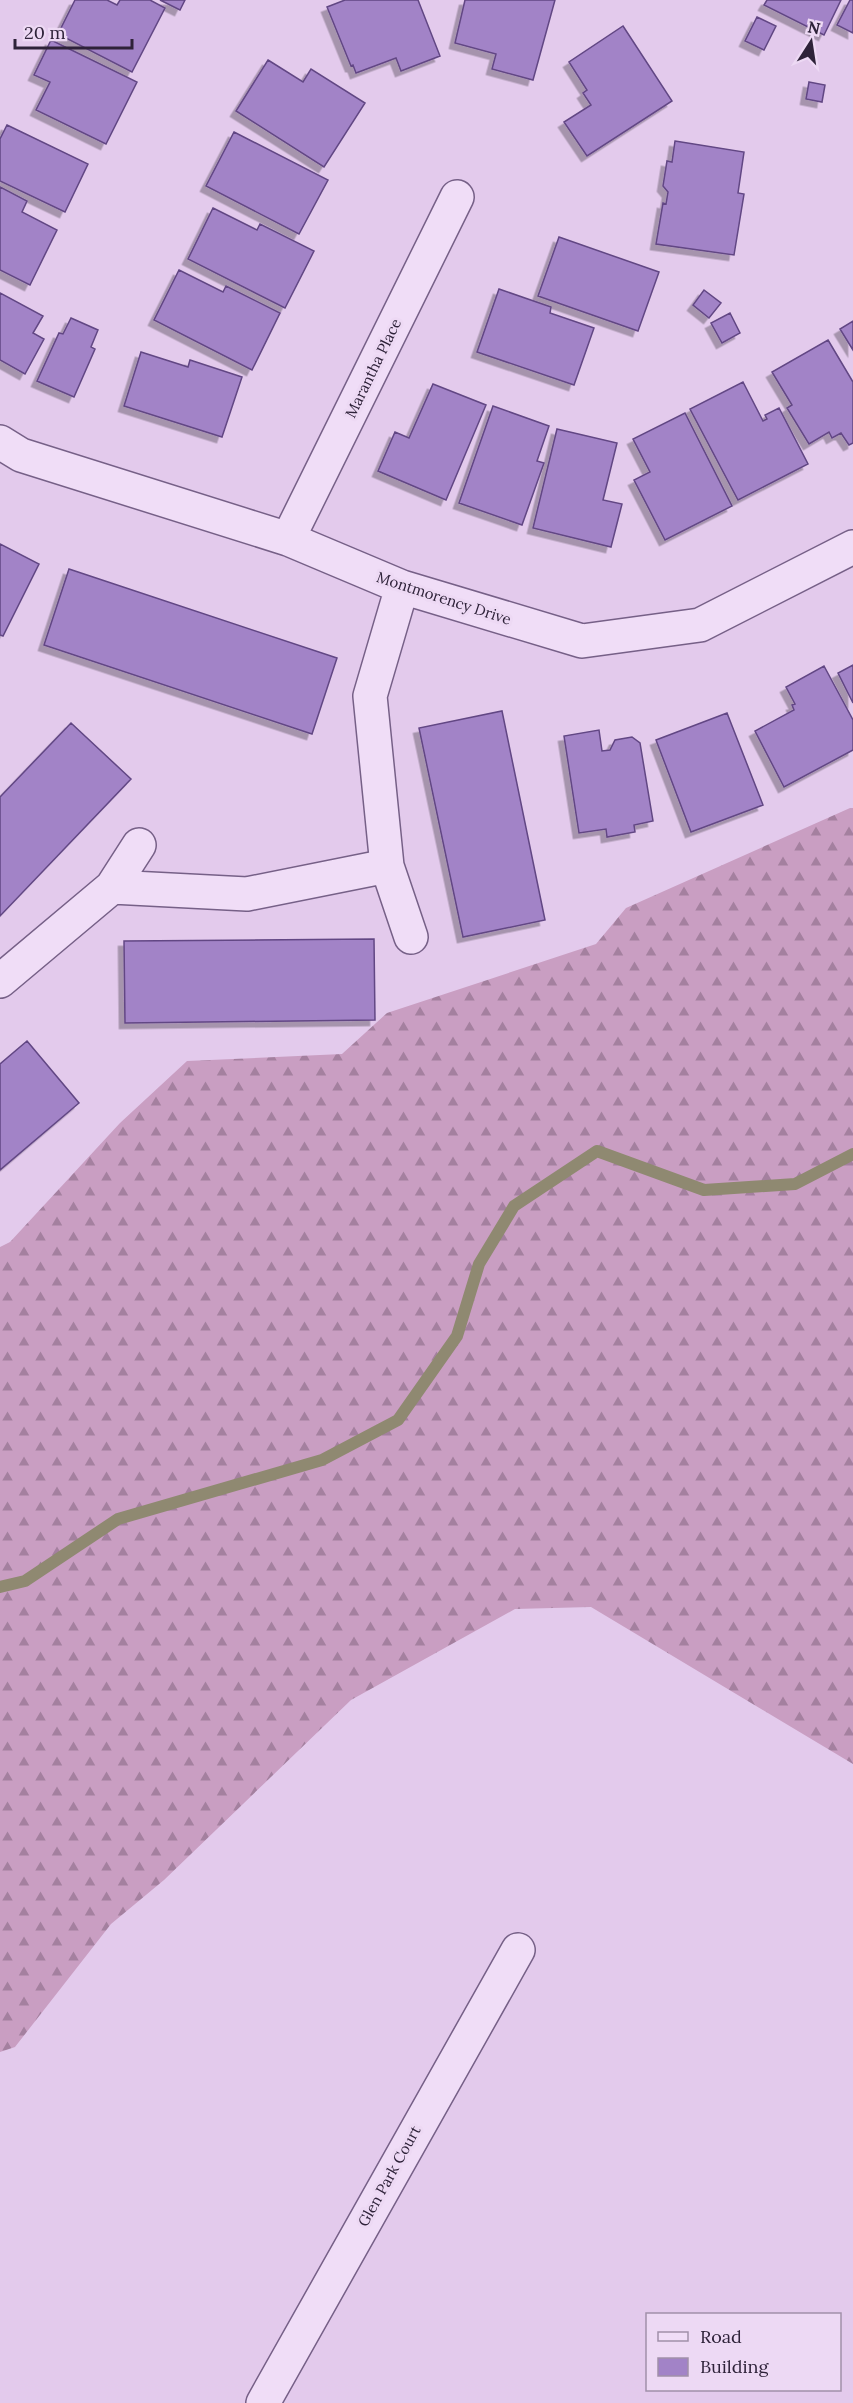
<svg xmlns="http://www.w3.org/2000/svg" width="853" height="2403" font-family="Lora,serif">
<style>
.forest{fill:url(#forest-firs)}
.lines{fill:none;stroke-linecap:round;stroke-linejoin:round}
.stream{stroke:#8f8971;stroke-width:12}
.building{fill:#a283c7;stroke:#624784;stroke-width:1.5;filter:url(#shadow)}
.street-casing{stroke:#766087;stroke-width:36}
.street{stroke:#f0ddf7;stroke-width:33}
.labels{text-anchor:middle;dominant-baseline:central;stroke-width:6;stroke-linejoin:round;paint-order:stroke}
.street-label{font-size:15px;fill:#2e2239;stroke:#edd9f4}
</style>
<defs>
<pattern id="forest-firs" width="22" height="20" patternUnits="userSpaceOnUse" patternTransform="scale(1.5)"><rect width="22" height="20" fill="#c99ec2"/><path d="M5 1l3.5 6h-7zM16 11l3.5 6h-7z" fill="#a4809f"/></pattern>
<filter id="shadow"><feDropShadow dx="-5.5" dy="5.5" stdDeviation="0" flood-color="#0004"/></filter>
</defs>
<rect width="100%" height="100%" fill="#e3caec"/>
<path class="forest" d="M850,808h3v956l-262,-157 -76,2 -164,91 -187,180 -53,44 -96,123 -15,5v-805l10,-5 110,-119 67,-62 155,-7 45,-41 209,-69 30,-36z"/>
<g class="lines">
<path class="stream" d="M0,1587l25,-6 93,-62 204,-59 76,-40 59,-84 22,-72 35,-58 83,-55 107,39 91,-6 58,-30"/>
</g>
<path class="building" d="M75,0h32l10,5 3,-5h30l15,8 -33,64 -74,-38z
M160,0h25l-5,10z
M345,0h73l22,56 -39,15 -5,-13 -40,15 -3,-8 -2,1 -24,-59z
M465,0h90l-22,80 -41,-11 4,-15 -41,-11z
M767,0h74l-17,35 -60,-30z
M850,0h3v33l-16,-8z
M757,17l19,9 -12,24 -19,-9z
M623,26l49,75 -85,55 -23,-34 27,-17 -8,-12 4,-3 -18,-28z
M51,40l86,42 -31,62 -70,-34 14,-28 -16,-7z
M268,60l35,22 8,-13 54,34 -41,64 -88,-56z
M809,82l16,3 -3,17 -16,-3z
M7,125l81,39 -23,48 -65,-31v-42z
M234,132l94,48 -29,54 -93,-48z
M675,141l69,11 -6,41 6,1 -10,61 -78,-11 7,-41 3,1 2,-12 -5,-6 4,-25 5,1z
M0,187l27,14 -5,11 35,18 -27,55 -30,-15z
M213,208l44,22 3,-6 54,27 -29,57 -97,-49z
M559,237l100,35 -21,59 -100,-35z
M179,270l44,22 3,-6 54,27 -28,57 -98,-50z
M499,289l52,18 -1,6 44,15 -20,57 -97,-33z
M704,290l17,13 -12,15 -16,-13z
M0,293l43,23 -10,17 11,6 -19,35 -25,-14z
M730,313l10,20 -18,10 -11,-20z
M71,318l27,12 -7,17 4,2 -21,48 -37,-16 22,-48 4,1z
M853,321v29l-13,-21z
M828,340l25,42v61l-4,2 -8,-12 -9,5 -3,-6 -20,12 -22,-36 5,-3 -20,-33z
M141,352l47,15 2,-7 52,17 -20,60 -98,-31z
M743,382l20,39 4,-2 -2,-4 14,-7 29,56 -70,36 -48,-91z
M433,384l53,21 -40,95 -68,-29 17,-39 14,6z
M493,406l56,20 -12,35 7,2 -22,62 -63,-22z
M685,413l47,93 -67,34 -31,-60 16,-8 -17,-33z
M557,429l60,14 -14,57 19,4 -11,43 -78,-19z
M0,544l39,20 -36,72 -3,-1z
M69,569l268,89 -25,76 -268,-89z
M853,665v38l-15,-30z
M824,666l29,54v30l-69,37 -29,-56 39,-21 -2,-5 3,-1 -9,-17z
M502,711l43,209 -82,17 -44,-209z
M727,713l36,92 -72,27 -35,-92z
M71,723l60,56 -131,137v-119z
M599,730l3,21 8,-1 5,-10 17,-3 8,6 13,78 -19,4 1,7 -28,5 -1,-8 -27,4 -15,-97z
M374,939l1,81 -250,3 -1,-82z
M27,1041l52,62 -79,67v-106z"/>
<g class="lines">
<defs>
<path id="street" d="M0,442l21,13 267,84 114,48 180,54 118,-16 153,-78
M288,539l169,-342
M402,587l-32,109 17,170 24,71
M112,887l135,7 140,-28
M0,981l112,-94 27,-42
M263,2403l255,-453"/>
</defs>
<use href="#street" class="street-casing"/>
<use href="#street" class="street"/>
</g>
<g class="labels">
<g class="street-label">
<text transform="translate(373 368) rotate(-64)">Marantha Place</text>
<text transform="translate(444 598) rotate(18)">Montmorency Drive</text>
<text transform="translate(389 2176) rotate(-61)">Glen Park Court</text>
</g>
</g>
<rect x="646" y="2313" width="195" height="78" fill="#edd9f4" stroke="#a190a9" stroke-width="1.5"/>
<rect x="658" y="2332" width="30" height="9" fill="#f0ddf7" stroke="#a190a9" stroke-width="1.5"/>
<text x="700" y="2343" font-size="18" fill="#2e2239">Road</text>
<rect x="658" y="2358" width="30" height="18" fill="#a283c7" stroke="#a190a9" stroke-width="1.5"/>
<text x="700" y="2373" font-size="18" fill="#2e2239">Building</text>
<g transform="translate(811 42) rotate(12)" stroke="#edd9f4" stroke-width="4.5" paint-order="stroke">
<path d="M0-4.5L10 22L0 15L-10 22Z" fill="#2e2239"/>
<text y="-9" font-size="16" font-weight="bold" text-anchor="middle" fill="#2e2239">N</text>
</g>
<path d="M15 39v9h117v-9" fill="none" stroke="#2e2239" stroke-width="3"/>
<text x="24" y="39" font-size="18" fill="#2e2239" stroke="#edd9f4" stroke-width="4.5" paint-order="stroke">20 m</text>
</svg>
